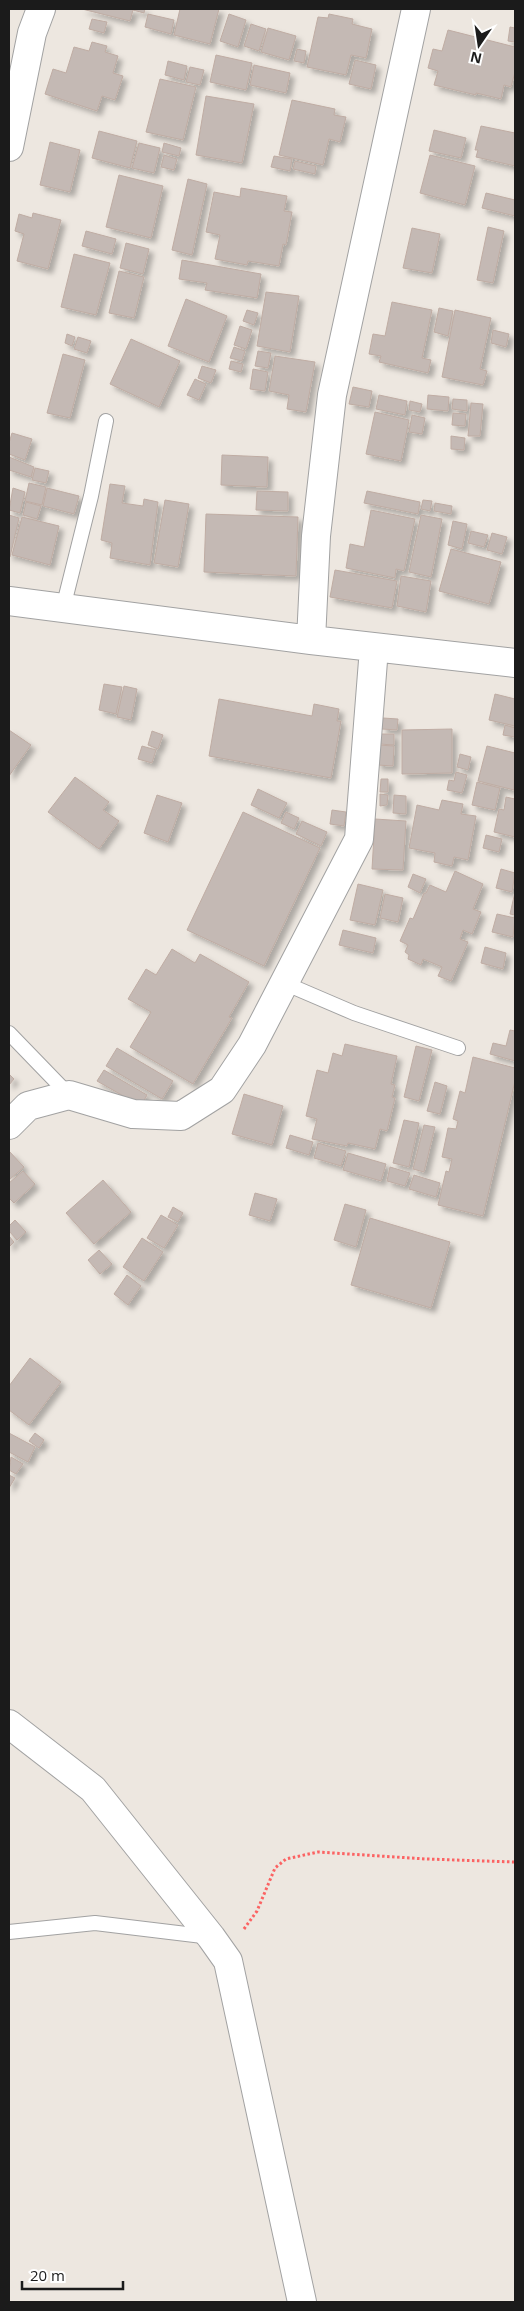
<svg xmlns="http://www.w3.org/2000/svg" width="524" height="2311" font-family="'Open Sans',sans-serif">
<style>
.building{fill:#c4b9b4;stroke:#bfaca3;filter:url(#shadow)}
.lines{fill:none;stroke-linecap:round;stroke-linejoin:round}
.lane-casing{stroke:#a2a2a2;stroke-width:16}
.street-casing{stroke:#a2a2a2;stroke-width:30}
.path{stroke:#fb6363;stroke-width:3;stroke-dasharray:2.5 2.5;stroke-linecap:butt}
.lane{stroke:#fff;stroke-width:14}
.street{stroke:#fff;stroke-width:28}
</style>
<defs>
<filter id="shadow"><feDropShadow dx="4.5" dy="4.5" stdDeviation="2.5" flood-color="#0004"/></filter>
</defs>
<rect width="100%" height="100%" fill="#ede7e0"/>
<path class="building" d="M82,9h63l-1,4 -11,-3 -3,11z
M180,9h39l-9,35 -36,-9z
M148,14l26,6 -3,14 -26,-7z
M229,14l17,6 -8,27 -18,-6z
M329,14l24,5 -1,5 20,5 -6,29 -15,-3 -5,20 -39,-8 11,-50 10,1z
M92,19l15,3 -3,11 -15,-4z
M251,24l15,5 -7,22 -15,-5z
M510,27l5,1v14l-7,-1z
M268,28l28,8 -7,24 -28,-8z
M448,30l67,17v25l-4,15 -7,-2 -3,14 -25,-6v2l-42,-10 4,-14 -10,-3 5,-19 9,2z
M92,42l15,4 -2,6 13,4 -5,17 10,3 -8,24 -13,-4 -5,15 -52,-17 8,-25 13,4 8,-26 15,4z
M297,49l9,2 -2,12 -10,-2z
M216,55l36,8 -6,27 -36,-8z
M355,60l21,5 -5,24 -22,-5z
M168,61l19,5 -3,14 -19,-5z
M254,65l36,8 -4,20 -36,-8z
M190,67l14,3 -4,15 -14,-3z
M160,79l36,8 -13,53 -37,-8z
M206,96l48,8 -12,59 -46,-8z
M292,100l43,9 -1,6 12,2 -6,25 -11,-3 -6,26 -44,-10z
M481,126l34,7v33l-39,-9 2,-7h-3z
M434,130l32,8 -5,20 -32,-7z
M99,131l38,10 -7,27 -38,-10z
M50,142l30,8 -10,42 -30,-7z
M139,143l21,5 -6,25 -22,-5z
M164,143l17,5 -2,8 -17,-4z
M164,155l13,4 -3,11 -13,-3z
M430,155l45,11 -10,39 -45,-12z
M274,156l18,3 -2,12 -19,-4z
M295,161l21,5 -1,8 -22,-5z
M119,175l44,11 -12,52 -45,-11z
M188,179l19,5 -15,71 -20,-5z
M241,188l46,8 -3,15 8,1 -6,33 -3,-1 -4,22 -31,-5 -1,4 -32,-6 5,-24 -14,-3 8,-40 26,5z
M486,193l29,7v16l-33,-8z
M33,213l28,7 -13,49 -31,-8 7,-27 -9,-3 4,-17 13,4z
M488,227l16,4 -11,52 -16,-3z
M412,228l28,6 -8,39 -29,-5z
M86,231l30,8 -4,15 -30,-8z
M126,243l23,6 -6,25 -23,-6z
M74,254l36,9 -14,52 -35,-8z
M182,260l79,14 -4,24 -52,-8 2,-7 -28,-4z
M119,271l25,6 -10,41 -25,-5z
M266,292l33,4 -9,56 -33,-6z
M186,299l41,17 -18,46 -41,-16z
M392,302l40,8 -10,48 9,2 -3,13 -49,-11 2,-6 -12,-2 4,-20 12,2z
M439,308l14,3 -5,25 -14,-4z
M247,310l11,3 -4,12 -11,-4z
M455,310l36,8 -11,51 7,2 -4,14 -41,-8z
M240,326l12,4 -6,19 -12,-4z
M493,330l16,4 -3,13 -15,-4z
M67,334l8,3 -3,9 -7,-3z
M78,337l13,4 -4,12 -13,-4z
M131,339l49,22 -21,46 -49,-23z
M234,347l11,4 -3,10 -12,-3z
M258,351l13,2 -3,15 -13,-2z
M63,354l22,6 -15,58 -23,-5z
M275,356l40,6 -9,50 -19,-3 2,-14 -20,-4z
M231,361l12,3 -2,8 -12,-3z
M202,366l14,4 -5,13 -13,-5z
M253,369l15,3 -3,19 -15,-2z
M195,379l11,5 -7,16 -12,-5z
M353,387l19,4 -3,16 -20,-3z
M379,395l28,6 -2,14 -29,-6z
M428,395l21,2 -1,14 -21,-2z
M453,399l14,1v11l-15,-2z
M410,401l12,3 -2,8 -11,-2z
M471,403l12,1 -3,32h-12z
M375,412l34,8 -8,41 -35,-7z
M453,413l13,1 -1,12 -13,-1z
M412,415l13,3 -3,16 -13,-2z
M12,433l20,6 -7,21 -16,-6v-11z
M451,436l14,2 -1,12 -13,-1z
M222,455l46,2 -1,30 -46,-2z
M9,457l25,10 -3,10 -22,-7z
M35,468l14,3 -3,12 -14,-3z
M29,483l17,4 -4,18 -17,-4z
M110,484l15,2 -3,17 21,3 1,-7 14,3 -8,63 -40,-7 2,-15 -11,-3z
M13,488l12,4 -5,21 -11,-3z
M47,488l32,8 -5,18 -31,-8z
M257,491l31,1v19l-32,-1z
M367,491l53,11 -2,12 -54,-11z
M165,500l24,4 -11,63 -24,-4z
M423,500l9,1 -2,10 -9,-2z
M26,502l15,4 -4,13 -14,-4z
M435,503l17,3 -1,8 -17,-3z
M371,510l44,9 -11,52 -8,-2 -1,9 -49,-10 4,-24 14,3z
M206,514l92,3 -2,59 -92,-4z
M9,515l10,3 -9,39 -1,-1z
M421,515l21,4 -11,58 -22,-5z
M22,517l37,9 -9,39 -38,-10z
M453,521l14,3 -5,25 -14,-4z
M471,531l17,4 -4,12 -16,-4z
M492,533l15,4 -5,17 -15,-4z
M451,549l50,13 -12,42 -50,-13z
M335,570l62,11 -5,27 -62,-11z
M401,576l30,5 -5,31 -29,-6z
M104,684l18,3 -6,27 -17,-4z
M124,686l13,3 -6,31 -14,-3z
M495,694l20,5v27l-26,-6z
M219,699l93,17 2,-12 25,5 -2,12h4l-10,57 -122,-22z
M383,718l15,1 -1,11 -15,-1z
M505,725l10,3v9l-12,-2z
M452,729v44l-50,1v-44z
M9,730l22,15 -22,31z
M152,731l11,4 -5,14 -10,-4z
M380,734h14v11l-15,-1z
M378,745l16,1 -1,20 -16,-1z
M142,746l14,4 -4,13 -14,-4z
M487,746l28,7 -1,37 -36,-9z
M460,754l11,3 -3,13 -11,-3z
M456,772l11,3 -5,18 -15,-3 2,-10 5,1z
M75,777l34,25 -6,8 16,11 -20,28 -51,-37z
M381,779h7v13h-8z
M477,782l23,6 -5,22 -23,-5z
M258,789l29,14 -8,15 -28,-13z
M380,794l8,1 -1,10 -7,1z
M157,795l25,8 -14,39 -24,-9z
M394,795l12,1v18l-13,-1z
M506,797l9,2v38l-21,-5 5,-23 5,1z
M442,800l21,4 -2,10 15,2 -8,44 -14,-3 -2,9 -18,-4 1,-9 -26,-5 8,-43 22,5z
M332,810l14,2 -2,14 -14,-2z
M243,812l77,36 -56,118 -77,-36z
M286,812l13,6 -5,11 -13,-6z
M375,819l31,2 -3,49 -31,-1z
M302,821l25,11 -6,14 -25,-12z
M486,835l16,4 -3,13 -16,-4z
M501,869l14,4 -3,19 -16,-4z
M455,871l28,13 -10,25 8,3 -9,22 -9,-4 -3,9 8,3 -17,39 -13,-5 4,-9 -19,-8 -2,6 -13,-6 1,-4 -4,-3 3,-7 -8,-4 10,-23 3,1 11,-26h2l4,-8 16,7z
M413,874l13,5 -6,14 -12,-6z
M358,884l25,6 -8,35 -25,-5z
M515,892v23l-5,-1z
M385,894l18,4 -5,24 -18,-4z
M497,914l18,4 -2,19 -21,-5z
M343,930l33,8 -3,15 -34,-8z
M485,947l21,6 -3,16 -22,-6z
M172,949l23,14 5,-9 49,28 -20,35 3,1 -39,66 -63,-37 21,-35 -23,-13 18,-30 10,6z
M510,1030l5,1v30l-25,-7 3,-11 13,3z
M345,1044l52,12 -6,28 4,1 -3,12 3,1 -8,33 -7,-2 -5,20 -27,-6 -1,3 -35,-7 5,-20 -11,-3 11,-46 11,3 5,-20 9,3z
M416,1046l16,4 -13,51 -15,-4z
M117,1048l56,33 -11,18 -56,-33z
M473,1057l42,11v13l-32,135 -45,-11 8,-34 3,1 3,-13 -10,-2 6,-29 8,1 2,-8 -5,-2 7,-28 5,2z
M104,1070l43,25 -6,11 -44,-25z
M9,1074l5,5 -5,6z
M435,1082l12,4 -7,28 -13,-3z
M244,1094l39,12 -11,39 -40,-11z
M404,1120l15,3 -10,44 -16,-4z
M424,1125l11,2 -11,45 -11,-3z
M290,1135l23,7 -4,13 -23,-7z
M318,1143l28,8 -5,15 -27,-8z
M9,1151l15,16 -15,13z
M348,1153l38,11 -5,17 -38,-11z
M390,1167l20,6 -5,13 -18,-5z
M23,1171l12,13 -21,19 -5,-5v-15z
M414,1175l26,8 -4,14 -27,-8z
M103,1180l28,32 -37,32 -28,-31z
M255,1193l22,6 -7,22 -21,-6z
M345,1204l21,6 -10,37 -22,-7z
M173,1207l10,6 -5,9 -10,-5z
M161,1215l17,10 -14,23 -17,-10z
M370,1218l80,24 -19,66 -80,-23z
M15,1220l11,12 -9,8 -8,-9v-5z
M9,1236l5,6 -5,5z
M142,1238l21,14 -19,29 -21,-14z
M99,1250l13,14 -12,10 -12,-14z
M127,1275l14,11 -13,19 -14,-11z
M30,1358l31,24 -32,43 -20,-15v-24z
M9,1433l26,14 -7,15 -19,-10z
M35,1433l9,7 -5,8 -10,-7z
M11,1457l12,7 -7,10 -7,-4z
M9,1475l6,3 -6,10z"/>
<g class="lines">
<defs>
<path id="lane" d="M63,608l28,-112 15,-75
M284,983l70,30 104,35
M9,1033l60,62
M9,1932l86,-9 116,14"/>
<path id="street" d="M9,147l23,-114 9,-24
M9,601l302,39 204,23
M311,640l5,-104 16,-141 84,-386
M9,1125l19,-19 41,-11 64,19 48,2 41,-26 30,-45 107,-206 15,-191
M9,1724l84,65 118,148 17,24 74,341"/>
</defs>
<use href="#lane" class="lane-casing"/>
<use href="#street" class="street-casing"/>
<path class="path" d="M244,1929l13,-18 18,-43 11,-9 32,-7 108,7 89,3"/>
<use href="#lane" class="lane"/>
<use href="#street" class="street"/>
</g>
<rect width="524" height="2311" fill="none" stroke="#1b1b1b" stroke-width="20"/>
<g transform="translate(479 45) rotate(193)" stroke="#ffffff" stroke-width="4" paint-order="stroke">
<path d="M0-4L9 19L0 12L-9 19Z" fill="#1b1b1b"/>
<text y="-8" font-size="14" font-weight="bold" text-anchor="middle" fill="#1b1b1b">N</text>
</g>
<path d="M22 2281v8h101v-8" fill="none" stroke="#1b1b1b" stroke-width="2.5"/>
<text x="30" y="2281" font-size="15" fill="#1b1b1b" stroke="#ffffff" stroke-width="4" paint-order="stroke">20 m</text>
</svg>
